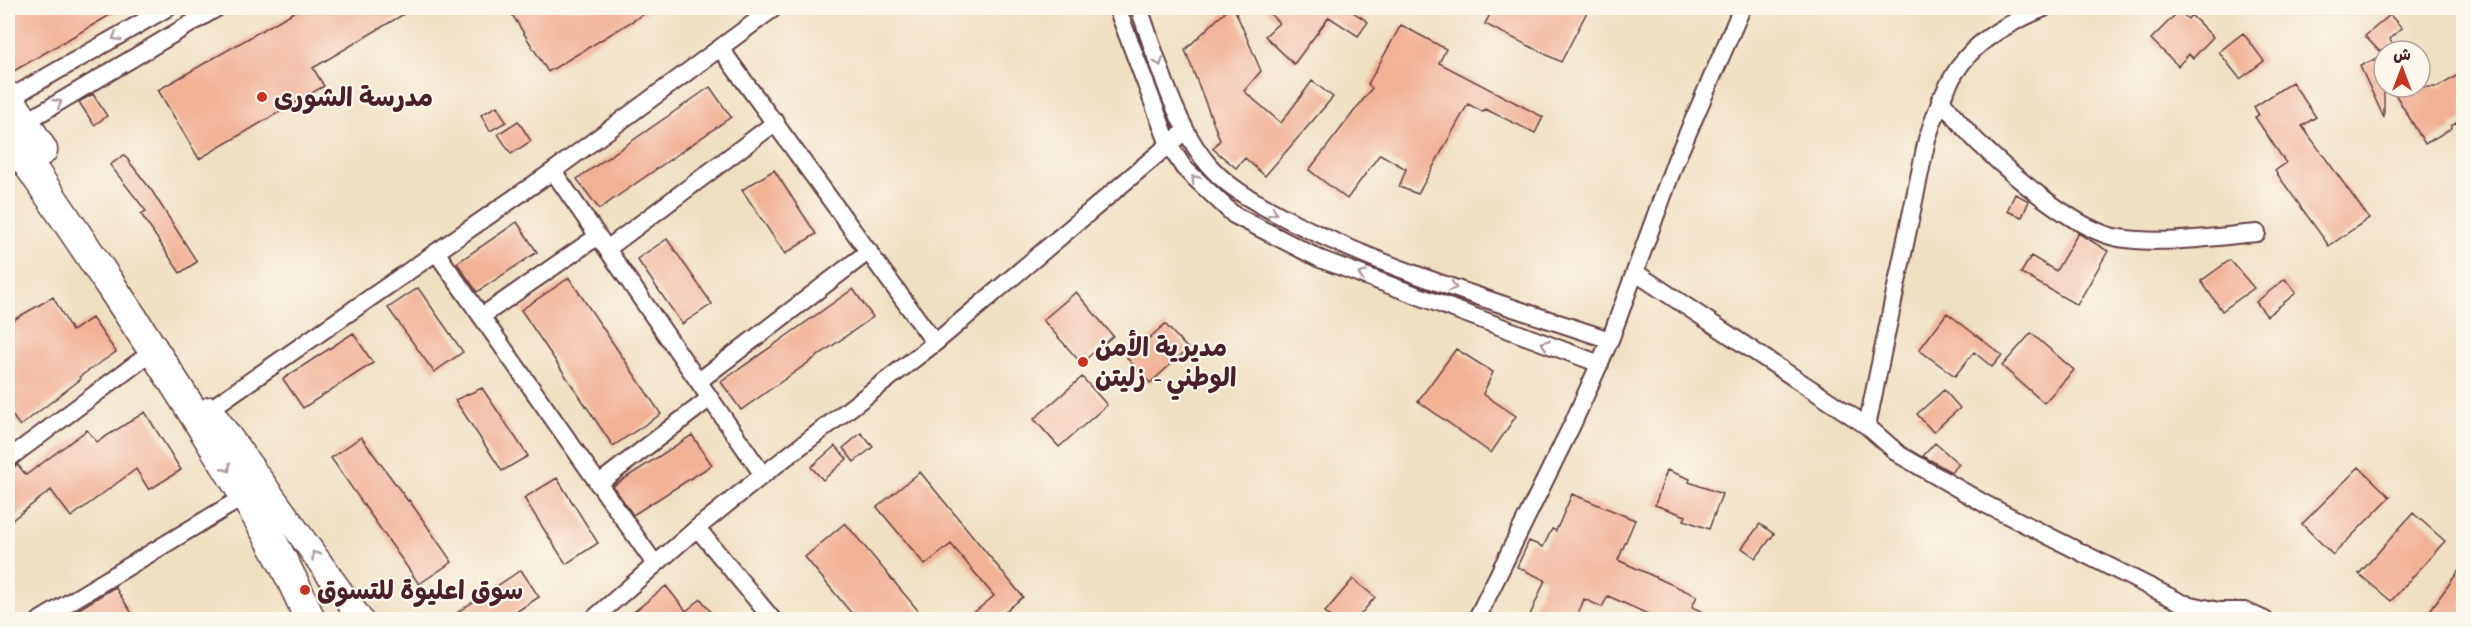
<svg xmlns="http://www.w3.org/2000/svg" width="2471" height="627" font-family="Caveat,'Playpen Sans Arabic',sans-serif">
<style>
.building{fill:#f1b194}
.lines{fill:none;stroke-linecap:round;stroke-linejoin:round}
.street-casing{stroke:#633c42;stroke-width:20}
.secondary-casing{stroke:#633c42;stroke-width:27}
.highway-casing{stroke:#633c42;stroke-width:33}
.street{stroke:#fff;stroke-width:16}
.secondary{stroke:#fff;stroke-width:24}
.highway{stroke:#fff;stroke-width:30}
.oneway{stroke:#ae9aa0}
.poi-dot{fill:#c8321e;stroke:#fbf7ec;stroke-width:2}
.labels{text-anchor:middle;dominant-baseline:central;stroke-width:4.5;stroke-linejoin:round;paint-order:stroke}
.poi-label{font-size:26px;font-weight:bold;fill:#4a1f2b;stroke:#fbf7ec;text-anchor:start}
</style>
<rect width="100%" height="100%" fill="#fbf7ec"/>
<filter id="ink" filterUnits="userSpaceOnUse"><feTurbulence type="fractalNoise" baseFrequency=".0167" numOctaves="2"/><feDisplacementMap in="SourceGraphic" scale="12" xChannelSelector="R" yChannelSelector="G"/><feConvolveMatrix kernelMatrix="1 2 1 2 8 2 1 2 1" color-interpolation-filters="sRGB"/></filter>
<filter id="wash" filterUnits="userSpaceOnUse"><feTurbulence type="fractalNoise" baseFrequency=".008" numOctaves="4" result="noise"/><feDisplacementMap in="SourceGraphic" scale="24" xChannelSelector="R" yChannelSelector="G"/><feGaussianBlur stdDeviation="1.35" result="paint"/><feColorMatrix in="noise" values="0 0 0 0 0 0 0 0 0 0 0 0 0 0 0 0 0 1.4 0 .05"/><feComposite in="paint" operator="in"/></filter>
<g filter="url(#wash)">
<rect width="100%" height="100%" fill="#efe0c1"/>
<g id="blocks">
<path class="building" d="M8,8h114l-108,63 -6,-11z
M301,8h113l-101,60 11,18 -125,73 -41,-69z
M508,8h146l-106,64z
M1229,8h5l27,63 -17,20 37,32 31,-42 21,16 -68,79 -20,-18 -9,10 -23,-19 7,-9 -35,-90z
M1264,8h83l21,14 -10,14 -29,-19 -35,47 -29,-28 14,-13z
M1493,8h96l-28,54 -76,-38z
M2179,11l9,8 3,-4 22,22 -20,21 -4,-4 -11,12 -27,-27z
M2390,15l12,13 -12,11 5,12h-16l-14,-15z
M1401,25l45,24 -7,14 104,54 -8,16 -50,-24 -2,3 -15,-8 -50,90 -19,-7 7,-18 -26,-15 -33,45 -38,-29 63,-82 -4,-4z
M2243,33l21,28 -24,18 -21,-27z
M2384,55v63l-24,-52z
M2463,72v47l-12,7 1,2 -27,16 -34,-57h47z
M2292,82l24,35 -14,9 67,92 -40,28 -54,-75 11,-8 -31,-46 4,-2 -5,-8z
M710,87l21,30 -132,92 -22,-30z
M93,94l14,22 -13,9 -15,-23z
M497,106l9,16 -16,9 -9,-16z
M518,121l13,20 -20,13 -13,-20z
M124,155l28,36 45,71 -17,11 -39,-59 5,-3 -36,-46z
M774,170l42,64 -31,20 -43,-64z
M2015,194l14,7 -7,16 -15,-6z
M517,222l20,30 -60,40 -20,-29z
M2078,233l30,18 -31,54 -56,-32 10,-17 25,15z
M667,239l45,65 -30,20 -45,-65z
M2230,260l24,28 -32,23 -21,-30z
M569,278l92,136 -48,32 -92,-136z
M2285,279l11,14 -29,23 -11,-14z
M418,288l45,64 -29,20 -46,-64z
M853,289l20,28 -132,93 -20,-28z
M1076,292l37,44 -32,27 -38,-43z
M53,297l19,34 20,-13 24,34 -37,25 2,2 -61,47 -12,-16v-87z
M1947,313l55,42 -10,12 -18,-15 -19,24 -36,-26z
M1165,324l23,25 -38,34 -23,-25z
M353,333l20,30 -70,45 -20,-29z
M2031,333l43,37 -30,33 -42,-37z
M1456,349l37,23 -10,22 33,22 -25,37 -73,-52z
M1082,377l25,28 -48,42 -25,-28z
M482,388l46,68 -26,15 -47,-71z
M1944,390l16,18 -27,24 -16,-18z
M145,412l36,58 -32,20 -13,-21 -65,48 -20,-27 -43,33v-54l10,-4 8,10 61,-45 10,12z
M861,433l12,14 -19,15 -11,-14z
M692,435l20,30 -79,50 -20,-29z
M361,437l47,64 1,-1 43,62 -33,22 -88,-126z
M1935,443l24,21 -8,8 -28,-16z
M835,446l12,13 -24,21 -12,-13z
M2359,467l31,30 -57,58 -31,-31z
M1667,470l23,9 -1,3 33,12 -13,35 -25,-9 2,-4 -31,-11z
M920,472l103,125 -28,23h-30l29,-24 -43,-52 -26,21 -48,-58z
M557,478l41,65 -32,21 -42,-66z
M1572,494l63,26 -17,40 79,36 -5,11 28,13h-59l-53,-24 -6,11 -18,-8 -8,21h-48l17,-40 -28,-13 12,-26 14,6 9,-18 4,2z
M2413,513l32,28 -54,60 -32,-27z
M845,523l81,97h-69l-52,-63z
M1760,524l14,10 -18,24 -14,-10z
M2463,565v55h-40z
M521,570l18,27 -35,23h-58z
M1353,579l22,18 -19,23h-23l-8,-8z
M666,586l20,25 15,-12 16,21h-93z
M115,587l21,33h-75z"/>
</g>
</g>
<g filter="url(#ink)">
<use href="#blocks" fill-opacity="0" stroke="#633c42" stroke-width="1.5"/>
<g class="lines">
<defs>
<path id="street" d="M1117,8l52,137 15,23 50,47 86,44 280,105
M1139,8c17,46 34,111 64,150 22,30 56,46 88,63 101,51 212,83 319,119
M720,48l215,295
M8,99l159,-91
M1940,99c14,16 27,34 43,48 30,29 96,85 136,91 46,7 93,-1 138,-5
M19,126l198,-118
M553,171l210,304
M607,249l169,-127
M436,252l219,312
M1636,273l231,153 33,29 85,49 197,99 37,8h26l20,9
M482,316l116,-80
M699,381l170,-130
M203,414l350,-243 221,-163
M1867,426l60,-287c25,-76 42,-99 117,-131
M8,459l145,-108
M598,484l112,-86
M697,528l76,92
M40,620l205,-124
M592,620l105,-92 66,-53 172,-132 250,-212
M1476,620l97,-197 37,-83 66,-180 66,-152"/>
<path id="secondary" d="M210,409l151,211"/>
<path id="highway" d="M8,97l34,53
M8,134c69,101 138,202 203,307 36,58 73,115 99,179"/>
</defs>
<use href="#street" class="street-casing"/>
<use href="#secondary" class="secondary-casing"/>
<use href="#highway" class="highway-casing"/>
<use href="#street" class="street"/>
<use href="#secondary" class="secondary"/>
<use href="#highway" class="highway"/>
</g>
<defs><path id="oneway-chevron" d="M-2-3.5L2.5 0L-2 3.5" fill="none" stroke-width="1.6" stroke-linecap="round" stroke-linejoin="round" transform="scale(1.5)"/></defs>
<g class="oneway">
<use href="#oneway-chevron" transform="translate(116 37) rotate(150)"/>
<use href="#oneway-chevron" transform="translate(1159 62) rotate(70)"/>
<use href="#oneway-chevron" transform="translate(58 103) rotate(-31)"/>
<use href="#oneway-chevron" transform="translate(1195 179) rotate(-134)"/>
<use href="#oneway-chevron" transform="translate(1273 212) rotate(27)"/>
<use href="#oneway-chevron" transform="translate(1362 275) rotate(-159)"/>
<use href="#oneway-chevron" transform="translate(1453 287) rotate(19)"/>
<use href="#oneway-chevron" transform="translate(1545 344) rotate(-159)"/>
<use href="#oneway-chevron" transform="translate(227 468) rotate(58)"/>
<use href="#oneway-chevron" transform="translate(315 555) rotate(-126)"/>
</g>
</g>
<g class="poi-dot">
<circle cx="262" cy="97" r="6"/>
<circle cx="1083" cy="362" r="6"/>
<circle cx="305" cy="590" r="6"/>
</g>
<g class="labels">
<g class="poi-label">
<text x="274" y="97">مدرسة الشورى</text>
<text x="1095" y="347">مديرية الأمن<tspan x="1095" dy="30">الوطني - زليتن</tspan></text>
<text x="317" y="590">سوق اعليوة للتسوق</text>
</g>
</g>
<rect width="2471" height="627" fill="none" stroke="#fbf7ec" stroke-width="30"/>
<g transform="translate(2402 69)"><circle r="28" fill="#fbf7ec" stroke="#b4a19f" stroke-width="1.5"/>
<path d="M0-4.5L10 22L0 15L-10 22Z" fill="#c8321e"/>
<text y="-9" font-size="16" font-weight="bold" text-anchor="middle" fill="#4a1f2b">ش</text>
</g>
</svg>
